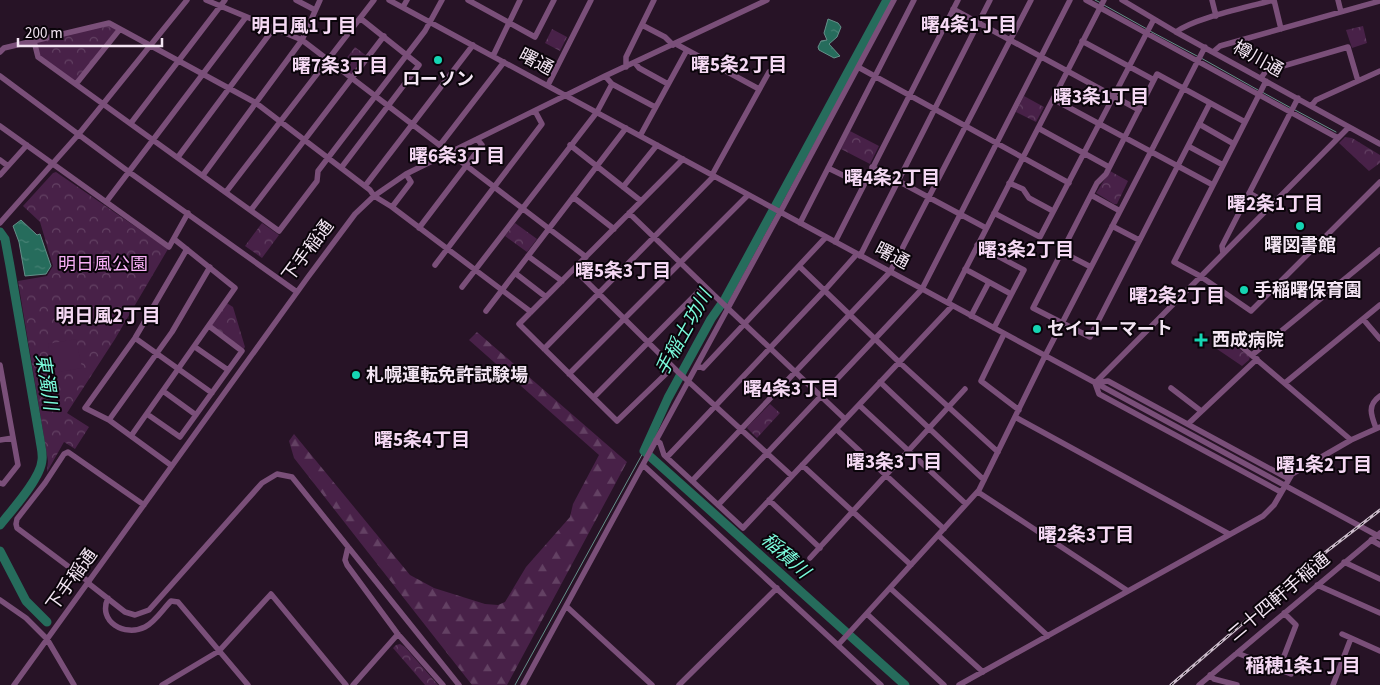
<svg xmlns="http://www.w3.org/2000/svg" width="1380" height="685" font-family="'Source Sans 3','Noto Sans JP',sans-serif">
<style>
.forest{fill:url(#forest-firs)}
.park{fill:url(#park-crowns)}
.pitch{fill:#482148}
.water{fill:url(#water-ripples);stroke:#649089}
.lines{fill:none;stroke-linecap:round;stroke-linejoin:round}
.stream{stroke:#649089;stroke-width:1}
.river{stroke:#266c5c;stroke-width:9}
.minor{stroke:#7a4f79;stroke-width:5.5}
.rail-casing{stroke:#cabac9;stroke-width:3}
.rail{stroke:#0a040a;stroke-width:1;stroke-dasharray:4;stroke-linecap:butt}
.poi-dot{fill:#15d5b3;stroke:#0a040a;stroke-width:2}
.labels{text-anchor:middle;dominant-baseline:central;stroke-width:4;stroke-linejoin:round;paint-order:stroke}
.street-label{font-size:18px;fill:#f3e5f3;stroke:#0a040a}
.poi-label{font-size:18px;font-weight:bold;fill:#f3e5f3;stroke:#0a040a;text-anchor:start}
.park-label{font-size:18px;fill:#f8b0f7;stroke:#0a040a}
.neighbourhood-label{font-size:19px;font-weight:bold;fill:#f5d9f4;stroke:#0a040a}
.water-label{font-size:19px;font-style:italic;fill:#7afadb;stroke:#0a040a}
</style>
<defs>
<pattern id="forest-firs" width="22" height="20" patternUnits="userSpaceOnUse" patternTransform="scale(1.25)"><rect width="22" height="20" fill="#482148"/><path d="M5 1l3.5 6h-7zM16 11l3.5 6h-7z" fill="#634163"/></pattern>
<pattern id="park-crowns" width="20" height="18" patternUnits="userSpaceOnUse" patternTransform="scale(1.25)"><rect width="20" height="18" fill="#482148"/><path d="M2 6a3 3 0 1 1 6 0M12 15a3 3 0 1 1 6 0" fill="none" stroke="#634163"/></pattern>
<pattern id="water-ripples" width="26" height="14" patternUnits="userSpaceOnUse" patternTransform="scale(1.25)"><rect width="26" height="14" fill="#266c5c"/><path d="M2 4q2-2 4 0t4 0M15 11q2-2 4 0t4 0" fill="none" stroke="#468174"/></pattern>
</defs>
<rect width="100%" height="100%" fill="#271326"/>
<path class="forest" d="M477,332l150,130 -120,223h-35l-178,-227 -5,-17 5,-7 116,141 24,13 51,16 13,1 7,-3 21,-35 44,-50 3,-13 26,-49 -130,-115z"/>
<path class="park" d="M109,23l11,6 -44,55 -38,-27 -4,-16z
M1363,26l4,17 -15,5 -6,-18z
M552,29l15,8 -7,14 -15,-8z
M355,47l13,10 -16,21 -13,-10z
M1024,96l20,11 -8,15 -20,-10z
M850,131l29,15 -9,18 -29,-15z
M1345,137l7,1 28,17v8l-11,8 -30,-28z
M1110,171l18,10 -11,23h-3l-18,-11z
M56,172l112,77 -53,90 -48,74 22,14 -14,22 -11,-7 -17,30 1,-11 -30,-180 29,-5 6,-10 -13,-44 -17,-16 30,-33z
M262,223l17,12 -17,23 -17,-12z
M515,223l22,16 -10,13 -22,-16z
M225,302l8,5 12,40 -3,4 -33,-25z
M1227,340l23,17 -1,3 -7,6 -25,-17z
M770,404l10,9 -23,25 -10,-10 2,-3z
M400,644l5,3 33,38h-13l-32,-37 3,-3z"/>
<path class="pitch" d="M76,339l6,29 -29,5 -5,-29z"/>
<path class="water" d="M828,19l10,4 3,4 -4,10 -8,7 11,12 -6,2 -15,-8 -1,-3 3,-6 6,-1 -3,-7z
M21,220l16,15 3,-1 11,32 -5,8 -21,2 -6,-34 -6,-16z"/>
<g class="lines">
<path class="stream" d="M1095,0l6,3
M1104,5l43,24
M1150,31l47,25
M1201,58l57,32
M1262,92l29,16
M1295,110l41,22
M515,685l129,-234"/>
<path class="river" d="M887,0l-162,299 -14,20 -43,79 -24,53 261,234
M0,232l5,7 5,27 30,174c1,7 3,14 2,20 -1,18 -30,50 -42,65
M0,551l26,50 21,21"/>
<path class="minor" d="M206,0l96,40 284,217
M296,0l19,10
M389,0l991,537
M468,0l67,37 19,-37
M1086,0l252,138
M1122,0l54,32 204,112
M1212,0l4,16
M1274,0l7,29
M1338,0l3,12
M403,7l4,-7
M953,9l186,101
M642,25l23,12 8,8
M1176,32c18,-14 73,-25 97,-32
M34,41l4,16 241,174 38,-50 1,-10 107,-140 17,-31
M1082,41l72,39
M676,44l83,45
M0,52l4,-4 105,-25 147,80 114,87 4,6 18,11 139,105
M1213,52l7,-6 160,-45
M493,56l27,-56
M635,63l4,5 29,16
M626,67v-10l28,-57
M858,67l211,116
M0,76l129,96 168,120
M605,76l7,8 43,23
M1261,78l5,-7 82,-24 10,34
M1266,81l-92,181 26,14 51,35 129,-129
M76,84l44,-55
M548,85l43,-85
M1053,99l160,86
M1210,103l-120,234 -57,-29 64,-125 9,-9 51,-100 88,48
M1311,106l5,-6 64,-29
M131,123l94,-123
M1199,124l35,20
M0,126l169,121 19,-34
M1038,128l71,39
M640,136l47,-86
M440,145l64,-83
M570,145l71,56
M1188,146l35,19
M178,157l96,-129
M0,160l8,6
M872,167l114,61
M341,168l78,-103 -59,-47
M828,168l35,17
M0,175l27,-30
M203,175l99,-135 18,-40
M712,175l57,-103
M1009,183l14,6 6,9 24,13
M365,186l108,-141
M623,187l34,-42
M226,192l148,-192
M1249,193l22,12
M1091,195l29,16
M573,197l41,32
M106,202l140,-185
M392,207l19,-25 -5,-8
M251,210l133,-174
M629,213l88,85 128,121
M994,213l46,24 114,-218
M0,223l78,-88 109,-135
M800,223l114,-223
M1112,226l27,14
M419,228l63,-83 -5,-6
M835,242l123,-242
M977,245l47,25 -30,58
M1062,252l29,15
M1223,253l-1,-7 76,-148
M528,256l34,25
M860,256l130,-256
M435,265l107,-141 -7,-13
M799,266l100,96 99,90
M574,269l104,103 114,104
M965,269l46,25
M515,273l31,24
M462,287l135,-175 15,-28
M948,303l156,-303
M486,311l140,-183
M971,316l18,-34
M1363,319l17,20
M1004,334l-23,47 38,29
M1229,336l122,104
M135,338l77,55
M195,347l33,23
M544,349l170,-173
M1252,355l128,-105
M0,365l18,100 -15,19 -3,-1
M697,366l6,2 123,-131
M673,367l-56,54 -98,-97 164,-165
M569,374l179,-179
M880,382l104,98
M1095,383l254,-256
M1095,383l13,-2 181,98
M1095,383l4,11 182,98
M1285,383l95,-78
M1171,388l30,23
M163,391l33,24
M594,397l110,-111
M859,405l107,99
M147,414l33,23 62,-86 -33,-25
M1015,417l214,117
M109,420l-24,-12 50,-70 52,-89
M1188,424l69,-65
M1376,428c-5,-13 -9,-23 4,-32
M836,429l108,100
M131,436l104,-148 -61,-49
M0,440l13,-2
M656,440l4,3 4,12 79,73 209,-222
M667,457l157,-166 33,-37
M643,465l238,220
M802,465l109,100
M172,466l-63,-46 63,-88 38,-65
M692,481l198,-209 141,-272
M978,492l150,99
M769,500l51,48
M718,505l204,-216 148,-289
M938,535l110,101
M1371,540l9,5
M348,547l-3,13 2,5 50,68 46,52
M810,558l155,-169
M1344,562l36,17
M89,582l-72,-54 -1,-4 1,-5 28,-36 19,-29 4,-2 76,53
M88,583l37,29 10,3 14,-5 113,-127 15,-9 15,3 167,208
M1317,585l63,28
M890,588l93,84
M108,598c-11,24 17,39 37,29 10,-5 18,-18 26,-26l7,1 70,83
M0,600l26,18 21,21 27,46
M566,606l86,79
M867,614l77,71
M1342,634l38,17
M838,645l141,-155 66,-134 160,-309
M1237,653l54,21
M1279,669l17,-44 -12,-12
M1210,675l4,4 23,6
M14,685l294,-408 47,-63 19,-18 32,-22 199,-98 162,-76
M162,685l57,-34 52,-57 75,91
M353,685l45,-51
M523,685l260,-478 111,-207
M679,685l98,-97
M959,685l304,-169 11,-11 18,-31 59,-34 29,-13
M1199,685l181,-152
M1333,685l18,-47"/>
<defs>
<path id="rail" d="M1171,685l156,-134 53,-41"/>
</defs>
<use href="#rail" class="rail-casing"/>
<use href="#rail" class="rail"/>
</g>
<g class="poi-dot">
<circle cx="438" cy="60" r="5"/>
<circle cx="1300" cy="226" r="5"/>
<circle cx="1244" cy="290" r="5"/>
<circle cx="1037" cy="329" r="5"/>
<path d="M1198.5 332.5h5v5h5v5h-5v5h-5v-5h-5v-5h5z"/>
<circle cx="356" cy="375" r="5"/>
</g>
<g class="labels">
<g class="street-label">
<text transform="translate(1258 59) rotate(29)">樽川通</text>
<text transform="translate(536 62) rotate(28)">曙通</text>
<text transform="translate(308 251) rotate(-53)">下手稲通</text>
<text transform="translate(892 256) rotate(28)">曙通</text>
<text transform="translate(72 580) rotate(-54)">下手稲通</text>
<text transform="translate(1279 597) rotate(-40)">二十四軒手稲通</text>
</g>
<g class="poi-label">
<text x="438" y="79" text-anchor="middle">ローソン</text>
<text x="1300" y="245" text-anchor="middle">曙図書館</text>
<text x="1254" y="290">手稲曙保育園</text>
<text x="1047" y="329">セイコーマート</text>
<text x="1212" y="340">西成病院</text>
<text x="366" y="375">札幌運転免許試験場</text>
</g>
<g class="park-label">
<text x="103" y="264">明日風公園</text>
</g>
<g class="neighbourhood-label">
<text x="969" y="25">曙4条1丁目</text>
<text x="304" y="26">明日風1丁目</text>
<text x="739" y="65">曙5条2丁目</text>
<text x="340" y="66">曙7条3丁目</text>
<text x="1101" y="97">曙3条1丁目</text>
<text x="457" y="156">曙6条3丁目</text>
<text x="892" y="178">曙4条2丁目</text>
<text x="1275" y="204">曙2条1丁目</text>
<text x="1026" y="250">曙3条2丁目</text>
<text x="623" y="271">曙5条3丁目</text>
<text x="1177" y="296">曙2条2丁目</text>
<text x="108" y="316">明日風2丁目</text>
<text x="791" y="389">曙4条3丁目</text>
<text x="422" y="440">曙5条4丁目</text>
<text x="894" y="462">曙3条3丁目</text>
<text x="1324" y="465">曙1条2丁目</text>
<text x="1086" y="535">曙2条3丁目</text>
<text x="1303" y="666">稲穂1条1丁目</text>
</g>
<g class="water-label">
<text transform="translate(684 333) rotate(-61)">手稲土功川</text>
<text transform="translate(46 382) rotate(81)">東濁川</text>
<text transform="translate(785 556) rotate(42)">稲積川</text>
</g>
</g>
<path d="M18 38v8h144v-8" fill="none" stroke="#f3e5f3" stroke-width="2.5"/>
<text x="25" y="38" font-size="15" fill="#f3e5f3" stroke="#0a040a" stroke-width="4" paint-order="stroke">200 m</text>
</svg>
